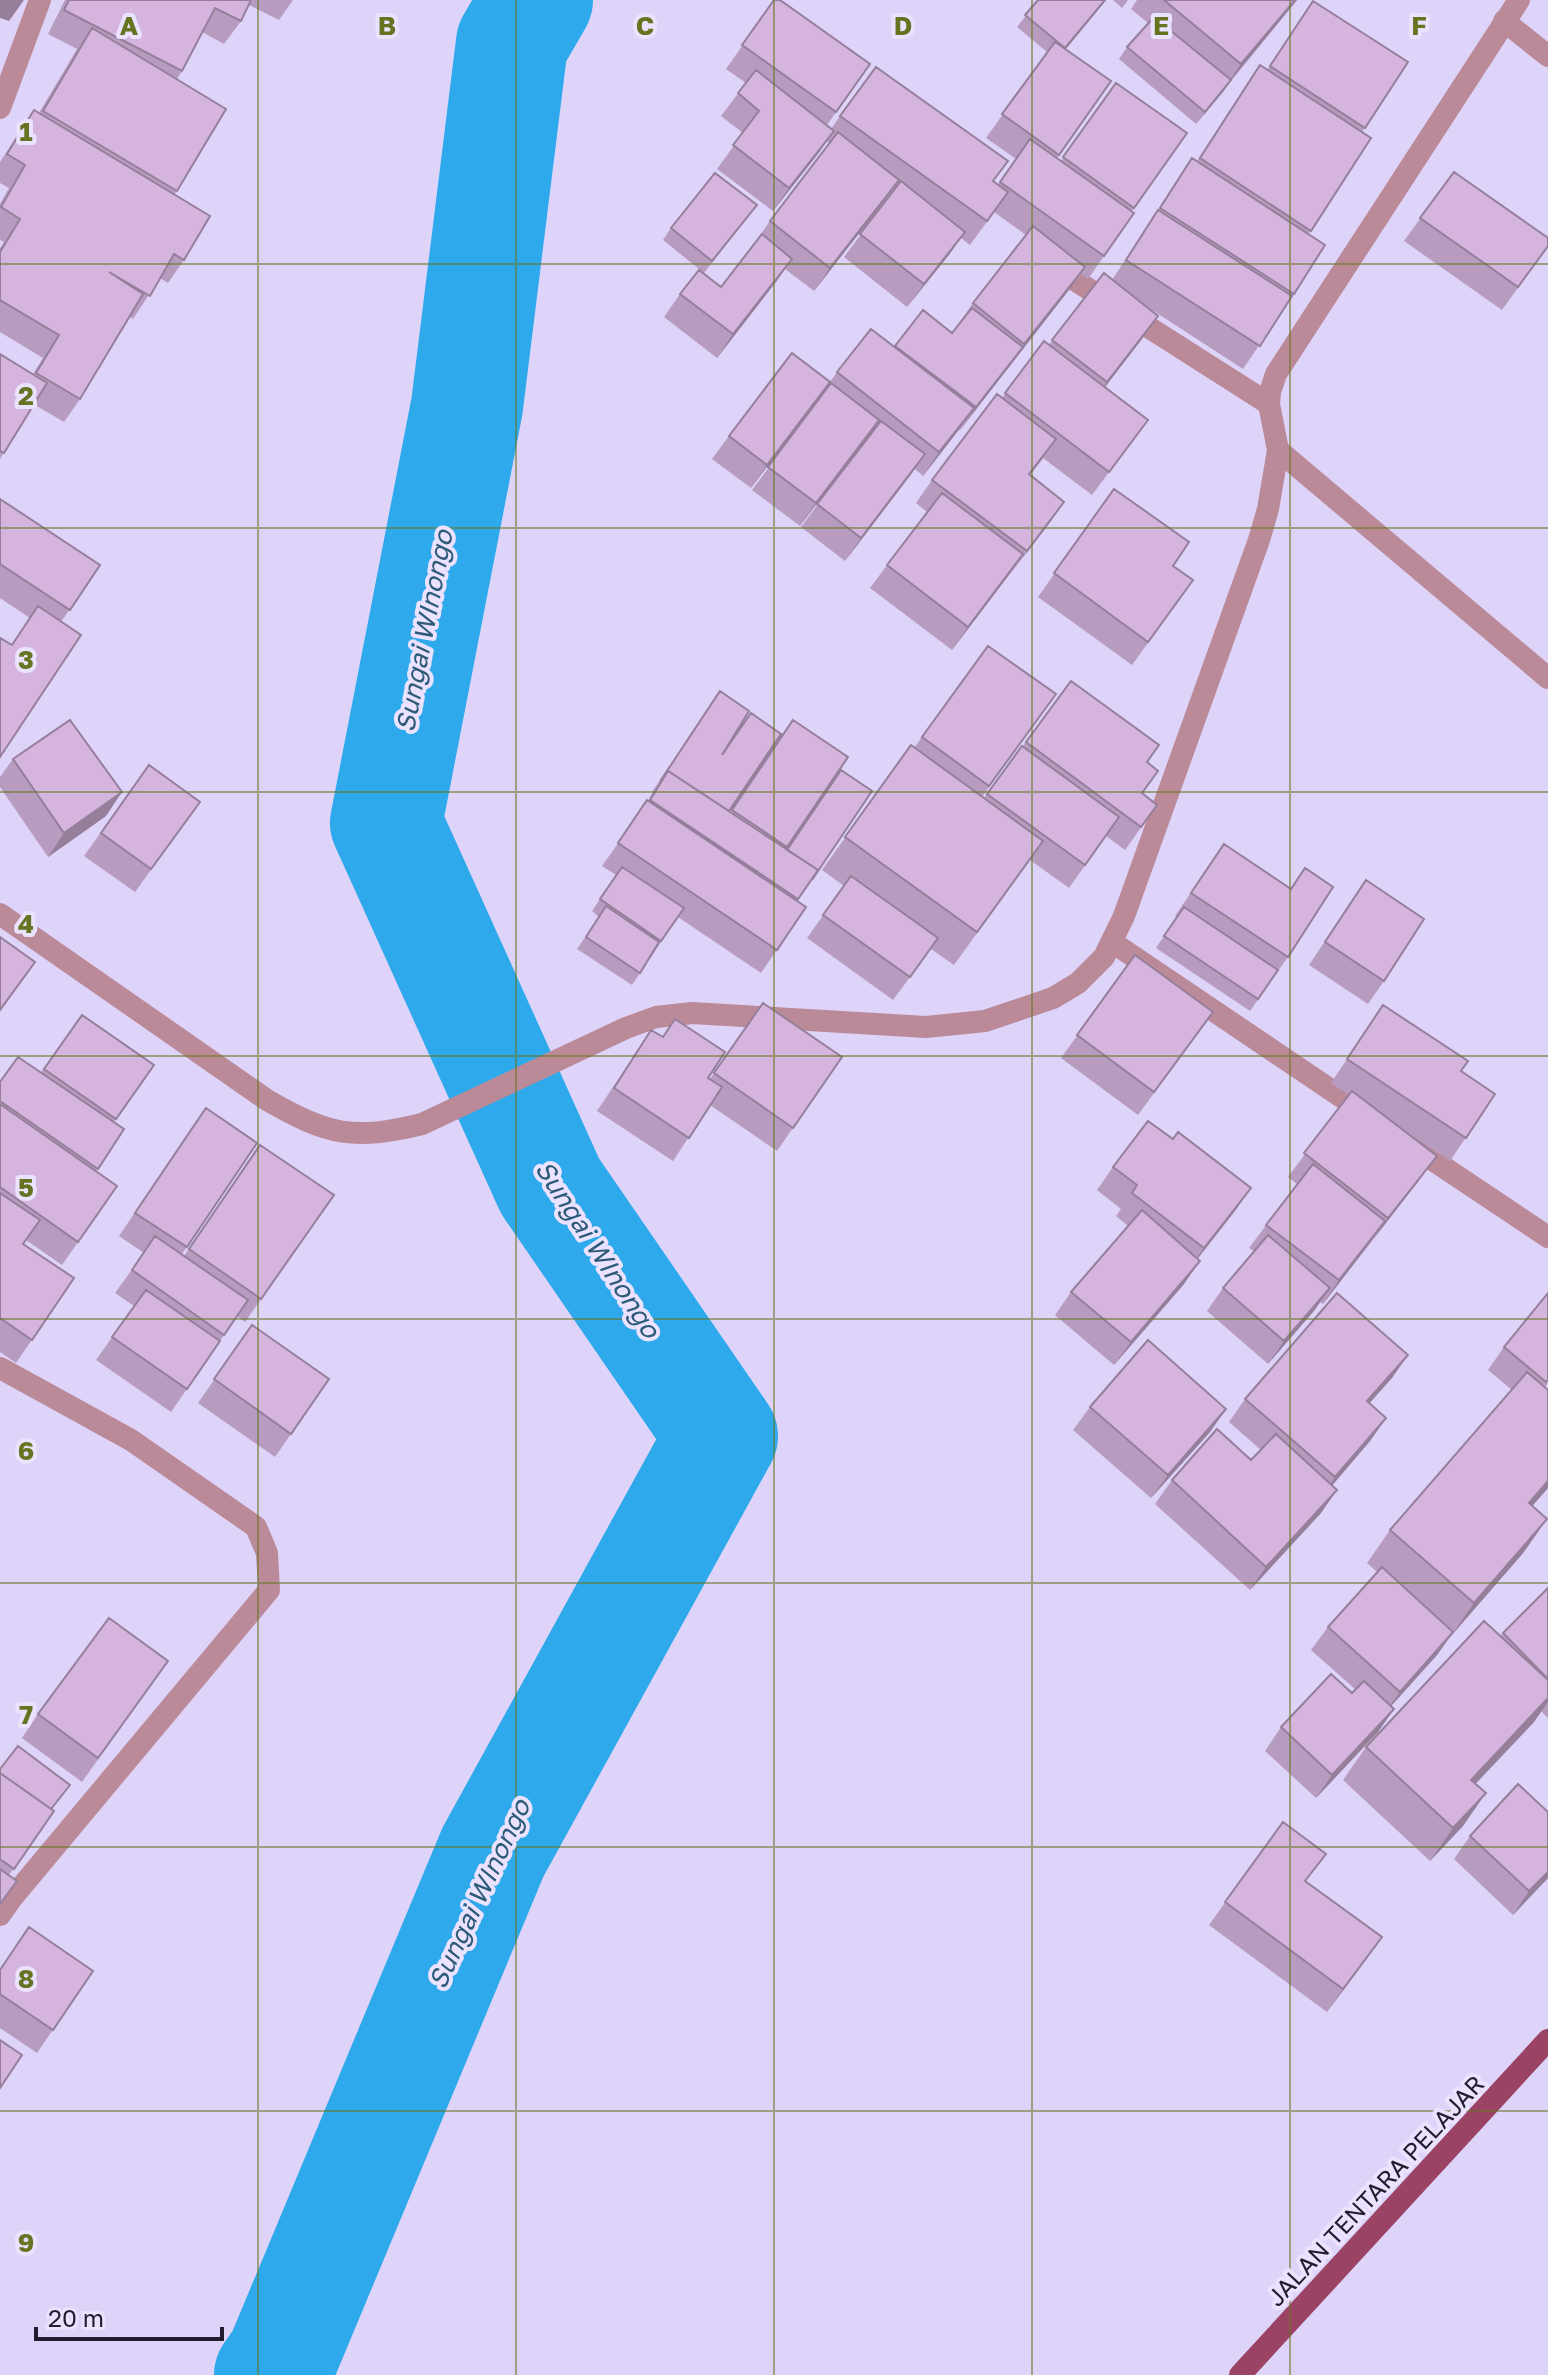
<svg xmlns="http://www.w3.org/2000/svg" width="1548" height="2375" font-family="'Golos Text',sans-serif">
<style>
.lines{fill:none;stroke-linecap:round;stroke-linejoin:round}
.river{stroke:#2ea9ec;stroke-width:112}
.minor{stroke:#bb8a99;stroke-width:22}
.primary{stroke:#9a4364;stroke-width:22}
.wall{fill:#b79cbf}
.shaded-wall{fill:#957f9b}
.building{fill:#d5b5de;stroke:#957f9b;stroke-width:2}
.grid{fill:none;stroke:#667421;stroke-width:2;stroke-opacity:0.55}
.labels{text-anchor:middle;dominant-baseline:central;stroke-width:8;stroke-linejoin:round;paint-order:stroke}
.street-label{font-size:24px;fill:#221d2e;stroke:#eae2ff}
.water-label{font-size:26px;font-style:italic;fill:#2d5b78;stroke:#eae2ff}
.grid-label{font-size:26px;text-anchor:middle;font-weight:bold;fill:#667421;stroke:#eae2ff;stroke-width:8;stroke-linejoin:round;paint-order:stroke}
</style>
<rect width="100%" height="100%" fill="#ded3f9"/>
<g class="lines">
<path class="river" d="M270,2375l12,-17 211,-506 229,-416 -172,-250 -164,-363 81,-417 45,-363 25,-43"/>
<path class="minor" d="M1504,21l44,35
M0,108l40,-108
M1051,265l218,139
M1278,450l270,228
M0,914l267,186c61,35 86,41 155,24l204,-96 30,-11 36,-4 234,14 59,-6 68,-23 25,-15 26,-26 20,-41 135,-376 9,-31 10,-59 -9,-46 1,-12 6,-18 243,-374
M1112,942l256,173
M1409,1144l139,93
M0,1368l131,72 125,87 11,26 2,37 -257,308 -12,17"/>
<path class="primary" d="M1240,2375l308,-335"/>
</g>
<path class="wall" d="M65,0h228l-14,20 -30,-15 -8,16 -17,23 -22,-12 -20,39 -5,8 49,30 -52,86 10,65 -16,23 -8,-5 -27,41 -3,-2 -50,82 -16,23 -31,-18 -33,55v-105l33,20 10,-16 -43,-26v-84l4,-6 -4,-2v-36l9,-16 -9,-5v-21l34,-52 5,3 38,-64 -29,-15z
M774,0l96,64 -43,61 4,4 9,-13 153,65 5,4 18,-26 -30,-21 61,-86 -30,-25 21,-27h68l-41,49 46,32 -54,77 4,3 55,-78 71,50 -56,79 3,1 -46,66 -7,-5 -121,156h-1l-36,46 -8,-7 -70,92 -44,-34 69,-93h-1l-69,92 -48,-36 70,-94 -1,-1 -70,93 -39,-29 17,-23 101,-54 7,-10 57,-25 29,-37 29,23 21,-30 53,-68 -32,-23 -24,33 -9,-7 -54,69 -63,-50 50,-67 -1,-1 -79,102 -29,-22 -68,89 -53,-41 16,-23 41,-7 33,-43 16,-23 59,-78 -2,-2 -54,70 -56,-42 26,-36 -22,-17 25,-33 -20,-14z
M1113,0h15l-6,8z
M1137,0h160l-101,124 -77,-65 8,-12 21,-24 -17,-14z
M1313,1l95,61 -46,70 9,6 -63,96 -14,60 -51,75 -100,-65 -1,35 -37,48 43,33 -56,75 -49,-37 -13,17 34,27 -54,72 -58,76 -82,-62 57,-76 -11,-9 16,-23 70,-82 42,-57 5,4 55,-72 8,7 80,-122 5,3 63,-96 7,5z
M1454,172l94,74 -46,64 -98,-69z
M757,205l-53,68 -41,-33 8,-12z
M1114,489l59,77 4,37 -45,62 -94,-68z
M0,499l100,66 -39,57 -49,23 18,-27 -30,-20z
M988,646l51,71 -57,80 2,1 87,-117 76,81 -5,32 15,11 -32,45 -19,-14 -37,52 -39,-28 -76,105 -23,-16 -38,51 -86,-62 37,-52 -22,-16 89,-125 3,3z
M720,691l6,58 3,62 2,1 62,-92 55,37 -62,92 26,31 -15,21 9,6 -45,66 -83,-56 -46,68 -55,-36 22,-32 -7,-6 24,-36 -14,-9 46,-65 5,-9h-1z
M13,759l93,57 -58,41 -48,-70v-10z
M149,765l51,37 -65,90 -51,-36z
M1224,844l64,113 -38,54 -94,-63 21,-31 -2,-1z
M1366,880l18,101 -16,23 -59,-39z
M1135,955l78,57 -75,103 -77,-57z
M763,1003l79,54 -65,94 -67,-46 -37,56 -76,-50 54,-81 59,49z
M1383,1005l78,66 34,23 -45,67 -45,-30 32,25 -17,23 -97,125 -3,-2 -52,62 -61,-53 16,-23 31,-37 -5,-3 48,-64 -9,-7 61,-82 -18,-12z
M82,1015l72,50 -40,57 10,7 -28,42 21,15 -55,79 -36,-25 -3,4 51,34 -58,85 -16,-11v-270l41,-10z
M190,1131l67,12 -75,111 2,2 76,-111 74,50 -89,127 -8,-6 -66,96 -75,-52 38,-54 -19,-13 29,-40 -25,-17z
M1173,1139l78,49 -53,70 -14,26 -70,81 -59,-50 16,-23 57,-66 -12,-10 5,-7 -24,-19 16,-23z
M252,1325l77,54 -54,78 -77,-54z
M1504,1347l44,36 -3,4 2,2 1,-2v101l-16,18 -8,46 -73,84 -14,19 -46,51 3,3 -16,23 -62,66 -51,-47 16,-24 71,-34 4,-3 -45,-40 17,-23 49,-55 -10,-9 23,-33 122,-140 -24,-20z
M1392,1378l-23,25 17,15 -16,23 -38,44 -11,28 -71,77 -95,-86 17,-24 79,-20 10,-10 -32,-28 16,-23z
M1090,1407l136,2 -16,23 -59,66 -78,-68z
M1548,1588v130l-7,-7 -7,11 -59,62 -12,42 -33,35 -87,-81 23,-33 134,-111z
M168,1661l-86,121 -60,-44 16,-24z
M0,1769l54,42 -45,64 -9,29z
M1548,1812v66l-35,37 -59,-56 16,-23z
M1283,1822l23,60 76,55 -55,75 -118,-87z
M0,1969l93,2 -56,82 -37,-25z"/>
<path class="shaded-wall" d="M0,0h24l-15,21 -9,-3z
M1105,0h1l-49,60 8,-12z
M1295,0h2l-72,87 16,-23z
M1231,80l-8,12 -27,32 9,-12z
M834,131l-16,23 -45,57 16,-23z
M899,180l-16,23 -69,88 16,-23z
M965,232l-16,23 -42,52 17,-23z
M792,259l-16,23 -59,76 16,-24z
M1085,267l-16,23 -109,140 16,-23z
M1158,316l-16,23 -51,66 16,-23z
M830,382l-17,23 -62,83 16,-23z
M974,408l-17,24 -34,44 16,-24z
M879,420l-17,23 -62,83 16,-23z
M1056,439l-16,23 -27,35 16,-23z
M925,454l-16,23 -64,84 16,-23z
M1064,502l-16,23 -38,49 17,-23z
M1023,554l-16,23 -55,73 16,-23z
M122,792l-16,24 -58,41 16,-24z
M1437,1156l-17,23 -48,62 16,-23z
M1251,1188l-16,23 -47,60 16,-23z
M1385,1221l-16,23 -46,60 16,-24z
M1200,1261l-16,23 -70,81 17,-23z
M1330,1288l-16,23 -46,53 16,-23z
M1408,1355l-16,23 -42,47 17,-24z
M1226,1409l-16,23 -59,66 17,-23z
M1386,1418l-16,23 -51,60 16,-24z
M1548,1481v7l-42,48 23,-33z
M1337,1490l-16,23 -71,77 16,-23z
M1547,1519l-23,33 -73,84 23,-33z
M1453,1632l-16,23 -54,60 17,-23z
M1548,1698v4l-14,20 -86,91 23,-33z
M1394,1709l-16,23 -62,66 16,-23z
M1486,1793l-23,33 -33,35 23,-33z
M1548,1872v6l-35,37 16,-24z
M1382,1937l-17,24 -38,51 16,-23z"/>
<path class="building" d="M69,0h182l-10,21 -26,-13 -33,63 -118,-61z
M774,0h6l90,64 -34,48 -94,-67z
M1038,0h67l-40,48 -40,-33z
M1164,0h131l-54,64z
M1313,1l95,61 -43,66 -95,-62z
M1154,17l77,63 -26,32 -78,-65z
M92,28l134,81 -49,82 -134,-80z
M1055,42l56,39 -52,74 -57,-41z
M1260,65l111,73 -60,93 -111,-73z
M876,67l132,94 -15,20 15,11 -21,29 -147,-105z
M756,70l78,61 -45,57 -56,-43 26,-34 -21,-18z
M1116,83l71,50 -53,75 -71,-51z
M34,110l176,106 -26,44 -10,-6 -24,42 -41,-24 34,22 -63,105 -44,-26 23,-38 -59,-35v-48l20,-33 -19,-12 24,-42 -18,-11z
M838,132l61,48 -69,88 -60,-47z
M1030,139l104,74 -30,43 -104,-74z
M1192,158l133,87 -31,49 -134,-86z
M1454,172l94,66v8l-30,41 -98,-69z
M715,173l42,32 -45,56 -41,-33z
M901,181l64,51 -41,52 -64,-50z
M1158,210l134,86 -32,50 -134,-86z
M1033,226l52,41 -61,77 -51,-41z
M762,234l30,25 -59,75 -53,-40 19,-24 22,17z
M1104,273l54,43 -51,66 -55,-42z
M972,308l51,39 -47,60 -81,-61 28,-36 29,23z
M871,329l103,79 -35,44 -102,-80z
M1044,341l104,79 -39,52 -104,-79z
M792,353l38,29 -63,83 -38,-29z
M0,354l47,29 -43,70 -4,-2z
M831,383l48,37 -63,83 -48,-36z
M997,394l59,45 -27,35 35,28 -37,49 -95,-71z
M881,421l44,33 -64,84 -44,-34z
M1114,489l75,53 -16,24 20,14 -45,62 -94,-69z
M942,493l81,61 -55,73 -81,-62z
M0,499l100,66 -30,45 -70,-46z
M38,606l43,29 -81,122v-119l12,7z
M988,646l68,48 -67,92 -67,-49z
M1071,681l88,64 -12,17 11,9 -16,22 15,12 -16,22 -115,-85z
M720,691l29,20 -27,44 29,-42 30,21 -52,77 -61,-40 -6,9h-1z
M70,720l52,72 -58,41 -51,-74z
M793,720l55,37 -61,90 -55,-37z
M911,745l132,96 -66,91 -132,-95z
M1022,746l97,71 -34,48 -98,-71z
M149,765l51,37 -49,67 -50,-36z
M841,770l31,21 -60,89 6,-10 -31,-20z
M668,771l150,99 -20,29 -148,-99z
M647,800l159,107 -29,43 -159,-107z
M1224,844l67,45 14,-21 28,19 -45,70 -97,-64z
M622,867l62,41 -23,33 -61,-42z
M851,876l87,62 -28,39 -87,-62z
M1366,880l58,39 -40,62 -59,-39z
M606,906l53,36 -19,31 -54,-36z
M1184,907l94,63 -20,29 -94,-63z
M0,937l35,25 -35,48z
M1135,955l78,57 -59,80 -77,-57z
M763,1003l79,54 -49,71 -79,-55z
M1383,1005l85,56 -7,10 34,23 -29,44 -119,-79z
M82,1015l72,50 -38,54 -72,-50z
M675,1019l50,33 -17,26 14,9 -33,51 -75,-50 37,-58 12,7z
M18,1057l106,72 -26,40 -98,-68v-19z
M1352,1091l85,65 -49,62 -84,-65z
M0,1104l117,82 -39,56 -78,-55z
M206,1108l51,35 -70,104 -52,-34z
M1148,1121l25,18 5,-7 73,56 -47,60 -72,-55 5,-8 -24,-18z
M260,1145l74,50 -73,104 -72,-50z
M1313,1164l72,57 -46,59 -73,-55z
M0,1193l40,27 -17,24 51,34 -42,62 -32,-22z
M1142,1210l58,51 -69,81 -60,-50z
M1268,1235l62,53 -46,53 -61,-53z
M155,1236l93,64 -24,35 -92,-65z
M146,1290l74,51 -33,48 -75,-52z
M1337,1293l71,62 -41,46 19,17 -51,59 -90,-78z
M1548,1293v87l-2,2 -42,-35z
M252,1325l77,54 -38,55 -77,-55z
M1148,1340l78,69 -58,66 -78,-68z
M1527,1372l21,18v91l-19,22 18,16 -73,84 -84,-73z
M1217,1429l34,31 25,-26 61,56 -71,77 -94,-87z
M1382,1567l71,65 -53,60 -72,-65z
M1548,1588v91l-45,-46z
M109,1618l59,43 -70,97 -60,-44z
M1484,1621l64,59v18l-77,82 15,13 -33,35 -87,-81z
M1331,1674l21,19 12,-12 30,28 -62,66 -51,-48z
M18,1746l52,39 -19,24 -51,-36v-4z
M0,1773l54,38 -40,58 -14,-10z
M1518,1784l30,28v60l-19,19 -59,-55z
M1283,1822l43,32 -21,27 77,56 -39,52 -118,-87z
M0,1869l17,12 -17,23z
M29,1927l64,44 -40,59 -53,-36v-24z
M0,2040l22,15 -22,33z"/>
<path class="grid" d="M258,0v2375M516,0v2375M774,0v2375M1032,0v2375M1290,0v2375M0,264h1548M0,528h1548M0,792h1548M0,1056h1548M0,1319h1548M0,1583h1548M0,1847h1548M0,2111h1548"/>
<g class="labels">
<g class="street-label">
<text transform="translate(1375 2190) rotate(-47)">JALAN TENTARA PELAJAR</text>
</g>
<g class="water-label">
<text transform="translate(424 631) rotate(-79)">Sungai WInongo</text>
<text transform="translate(598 1249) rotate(57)">Sungai WInongo</text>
<text transform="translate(479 1894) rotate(-65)">Sungai WInongo</text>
</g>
</g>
<g class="grid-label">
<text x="129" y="35">A</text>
<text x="387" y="35">B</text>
<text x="645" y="35">C</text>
<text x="903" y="35">D</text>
<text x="1161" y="35">E</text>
<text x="1419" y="35">F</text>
<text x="26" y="141">1</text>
<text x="26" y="405">2</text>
<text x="26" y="669">3</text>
<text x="26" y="933">4</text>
<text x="26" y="1197">5</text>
<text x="26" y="1460">6</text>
<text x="26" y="1724">7</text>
<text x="26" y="1988">8</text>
<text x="26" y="2252">9</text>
</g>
<path d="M36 2327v12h186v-12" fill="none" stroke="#221d2e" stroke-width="4"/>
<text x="48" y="2327" font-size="24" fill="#221d2e" stroke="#eae2ff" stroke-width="6" paint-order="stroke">20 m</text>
</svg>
